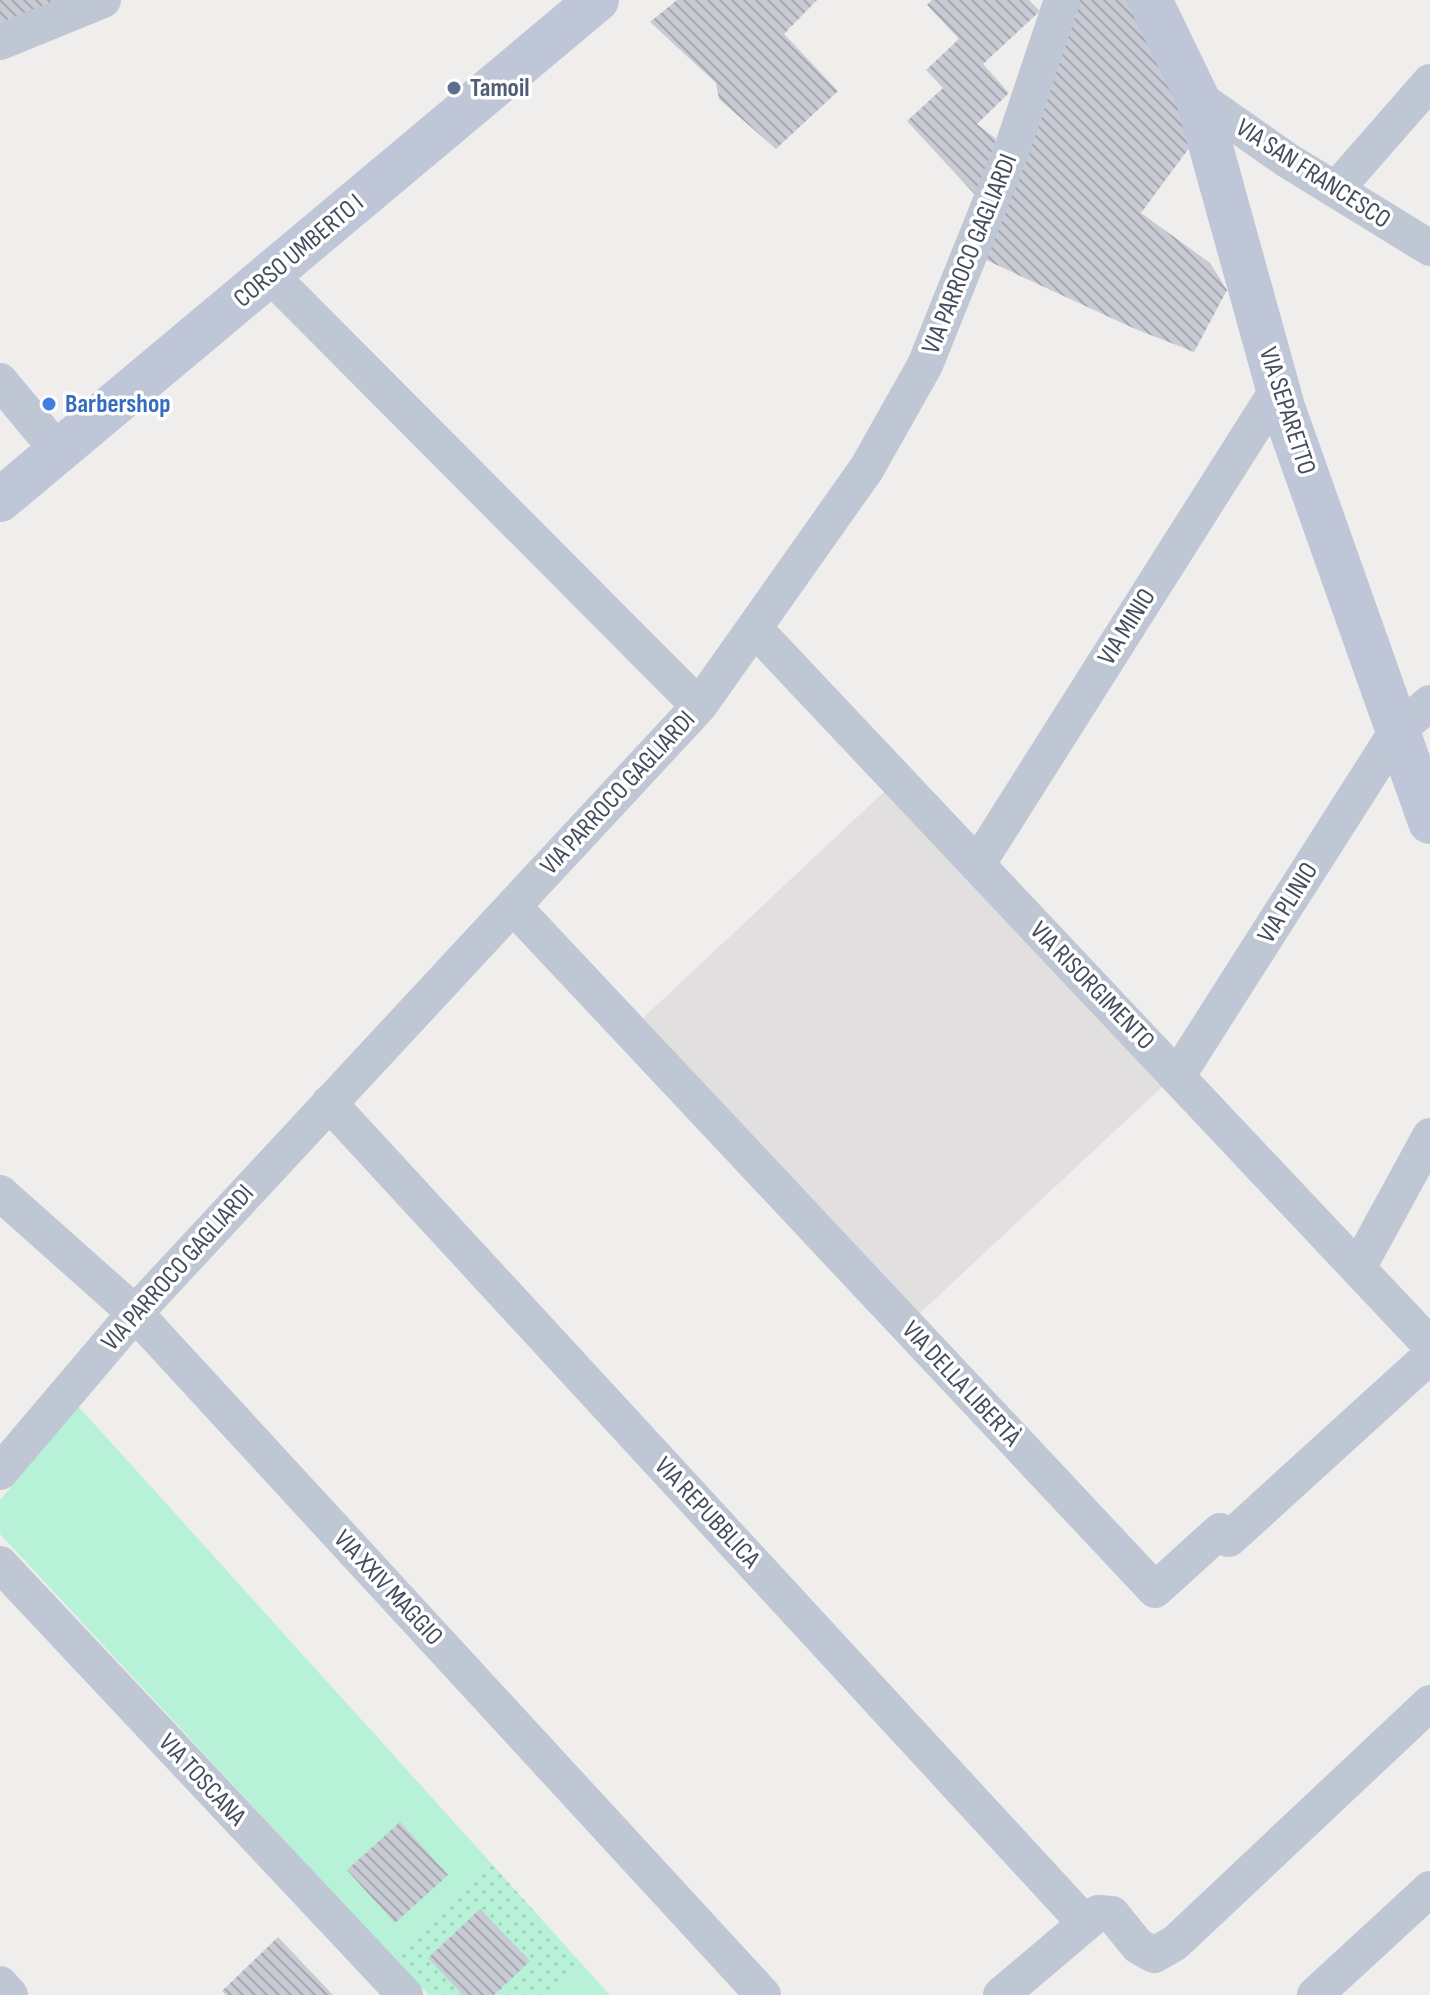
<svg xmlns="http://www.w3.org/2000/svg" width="1430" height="1995" font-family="'Sofia Sans Condensed',sans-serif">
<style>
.education{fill:#e1dfdf}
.grass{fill:#b7f2d8}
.garden{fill:url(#garden-dots)}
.building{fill:url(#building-back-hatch)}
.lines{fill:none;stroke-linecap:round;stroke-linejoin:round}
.street{stroke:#bfc6d4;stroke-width:36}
.secondary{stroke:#bec6d8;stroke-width:44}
.service-dot{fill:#5c6f8a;stroke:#fff;stroke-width:3}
.shop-dot{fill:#3f7fe0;stroke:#fff;stroke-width:3}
.labels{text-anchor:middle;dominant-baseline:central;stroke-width:7;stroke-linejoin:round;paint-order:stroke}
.service-label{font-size:26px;font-weight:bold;fill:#4e5e75;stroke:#fff;text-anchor:start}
.street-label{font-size:26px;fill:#444d5c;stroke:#fff}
.shop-label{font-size:26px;font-weight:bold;fill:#366cbe;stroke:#fff;text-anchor:start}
</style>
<defs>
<pattern id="garden-dots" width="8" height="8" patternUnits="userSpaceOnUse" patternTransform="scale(2)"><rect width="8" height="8" fill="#b7f2d8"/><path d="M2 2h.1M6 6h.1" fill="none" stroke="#9fd1bc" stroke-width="1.8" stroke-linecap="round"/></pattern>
<pattern id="building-back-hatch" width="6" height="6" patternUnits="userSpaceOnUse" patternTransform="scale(2)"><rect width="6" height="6" fill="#c8cbd3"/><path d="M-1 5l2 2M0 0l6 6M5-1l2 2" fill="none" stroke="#a4a7ae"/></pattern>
</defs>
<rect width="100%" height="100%" fill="#f0eded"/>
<path class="education" d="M887,789l277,296 -246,230 -275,-297z"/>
<path class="grass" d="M78,1406l413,457 -100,92 -391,-421v-34z
M580,1962l30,33h-66z"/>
<path class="garden" d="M491,1863l89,99 -36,33h-115l-38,-40z"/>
<path class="building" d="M0,0h58l-58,24z
M677,0h140l-33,34 54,57 -62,58 -57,-50 -3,-16 -66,-61z
M932,0h97l11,11 -57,53 26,29 -32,31 19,15 -19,58 -70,-76 36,-33 -17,-18 33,-31 -32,-34z
M1074,0h57l64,140 -54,73 69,50 17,27 -33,62 -61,-24 -147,-68z
M400,1822l48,53 -53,48 -48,-53z
M480,1909l50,52 -36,34h-31l-35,-37z
M278,1937l55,58h-107l-4,-4z"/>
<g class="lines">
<path class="street" d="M0,42l103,-42
M1197,97l90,63 143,88
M1346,178l84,-96
M270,275l429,431
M0,381l58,70
M754,628l676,717
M977,865l301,-476
M513,906l642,684 65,-59 9,8 201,-183
M1178,1075l219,-344 33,-28
M329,1103l756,820
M0,1193l135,120 628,682
M1358,1268l72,-132
M0,1472l135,-159 564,-607 168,-238 58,-103 88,-219 49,-146
M0,1564l405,431
M0,1984l10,11
M1001,1995l97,-82 14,1 26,32 16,9 21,-12 255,-240
M1315,1995l115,-106"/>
<path class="secondary" d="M1150,0l47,97 86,310 147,415
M0,500l597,-500"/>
</g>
<circle class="service-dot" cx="454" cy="88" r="8"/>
<circle class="shop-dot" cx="49" cy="404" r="8"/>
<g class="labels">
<g class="service-label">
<text x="470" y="88">Tamoil</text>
</g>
<g class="street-label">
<text transform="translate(1313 174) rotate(33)">VIA SAN FRANCESCO</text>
<text transform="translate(299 251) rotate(-40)">CORSO UMBERTO I</text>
<text transform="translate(970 254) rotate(-68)">VIA PARROCO GAGLIARDI</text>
<text transform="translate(1287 411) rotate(72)">VIA SEPARETTO</text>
<text transform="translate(1127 627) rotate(-58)">VIA MINIO</text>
<text transform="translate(618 793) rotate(-47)">VIA PARROCO GAGLIARDI</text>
<text transform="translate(1288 903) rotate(-58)">VIA PLINIO</text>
<text transform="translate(1092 986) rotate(46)">VIA RISORGIMENTO</text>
<text transform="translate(178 1268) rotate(-48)">VIA PARROCO GAGLIARDI</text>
<text transform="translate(961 1384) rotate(47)">VIA DELLA LIBERTÀ</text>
<text transform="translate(707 1513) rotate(47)">VIA REPUBBLICA</text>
<text transform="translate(388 1588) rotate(47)">VIA XXIV MAGGIO</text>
<text transform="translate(202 1780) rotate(47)">VIA TOSCANA</text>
</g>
<g class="shop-label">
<text x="65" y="404">Barbershop</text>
</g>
</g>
</svg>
